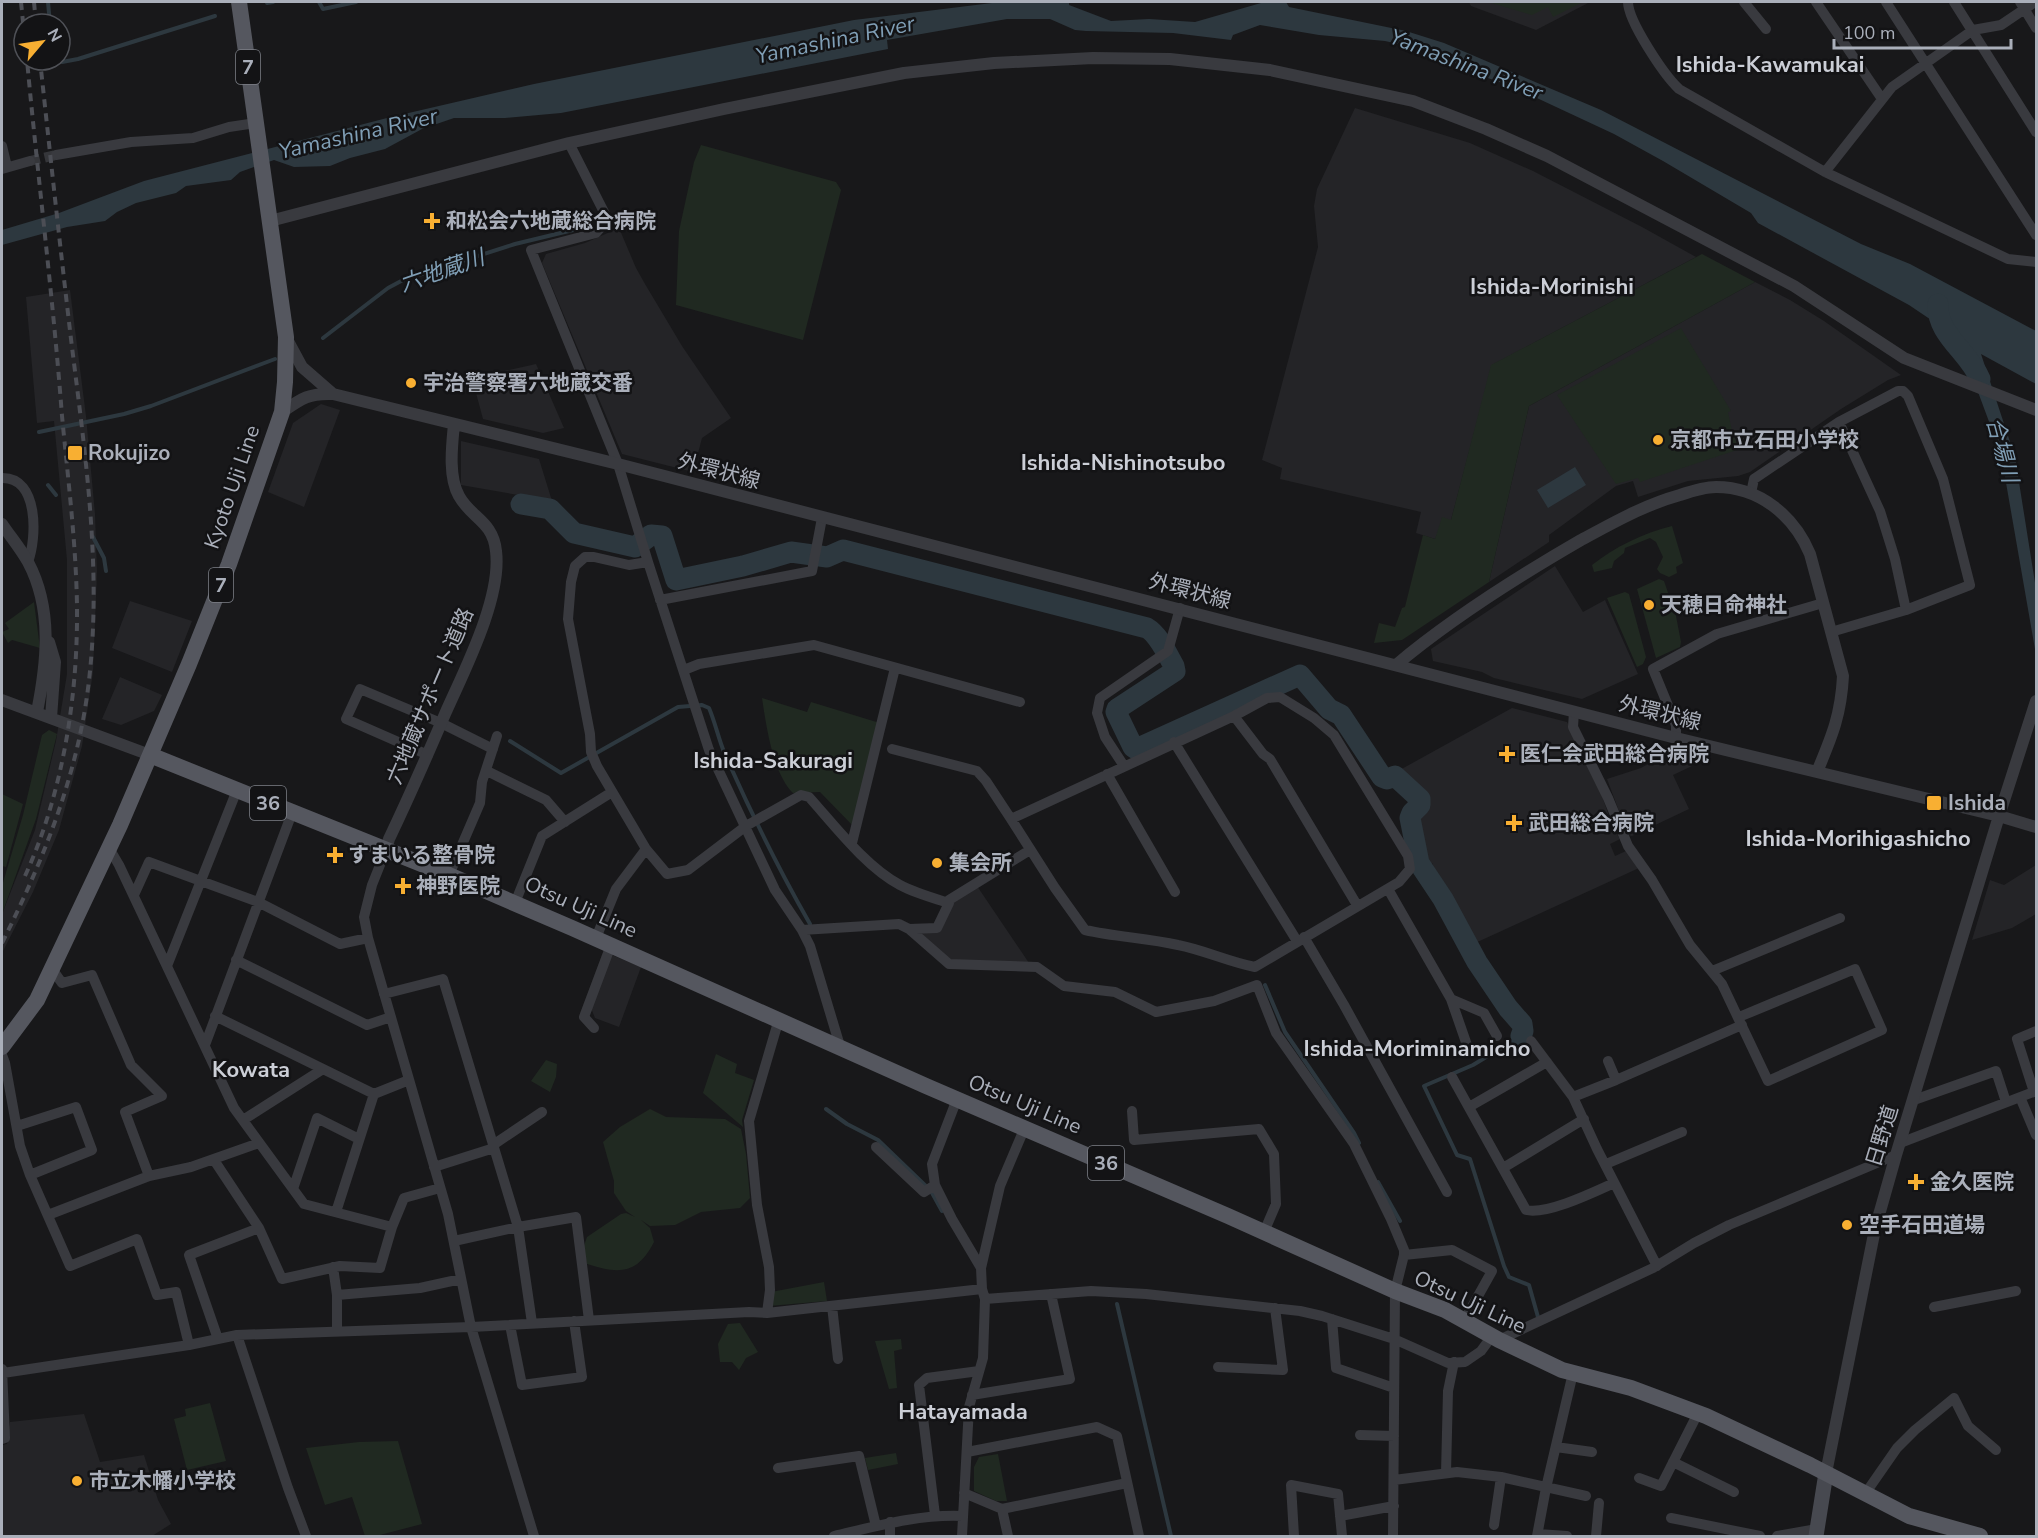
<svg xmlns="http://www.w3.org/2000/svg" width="2038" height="1538" font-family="'Nunito Sans','Noto Sans JP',sans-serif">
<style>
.built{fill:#242427}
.green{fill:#202921}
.water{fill:#2d383f}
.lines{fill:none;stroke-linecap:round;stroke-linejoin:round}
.stream{stroke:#2d383f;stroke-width:4}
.river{stroke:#2d383f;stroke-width:21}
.minor-tunnel{stroke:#35363a;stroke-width:10;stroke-dasharray:10 5;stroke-linecap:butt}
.minor{stroke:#393a3f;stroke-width:10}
.tertiary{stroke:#393a3f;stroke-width:12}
.secondary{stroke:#474950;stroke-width:15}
.primary{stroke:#55575f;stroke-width:16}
.rail{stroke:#4c4e55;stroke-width:4;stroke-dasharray:8 6;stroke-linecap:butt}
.poi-dot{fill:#f8af32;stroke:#131315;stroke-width:2}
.labels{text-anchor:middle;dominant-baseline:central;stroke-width:5;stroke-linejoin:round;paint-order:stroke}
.shield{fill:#131315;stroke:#7d8088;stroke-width:1.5}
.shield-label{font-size:20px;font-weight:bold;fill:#aaafba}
.poi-label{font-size:21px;font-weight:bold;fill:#aaafba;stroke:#131315;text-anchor:start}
.street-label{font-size:21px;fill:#aaafba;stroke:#131315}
.water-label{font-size:22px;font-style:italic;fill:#809fb6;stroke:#131315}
.neighbourhood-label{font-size:22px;font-weight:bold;fill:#cbced6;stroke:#131315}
</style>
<rect width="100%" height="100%" fill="#18181a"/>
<path class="built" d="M1469,2h121l-54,28 -65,-24z
M1355,108l115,35 63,28 109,56 54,30 -204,108 -41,155 -16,19 -19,-6 5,-21 -141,-33 2,-11 -20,-8 56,-213 -4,-41 3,-17z
M619,228l17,40 9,16 37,62 49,72 -29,20 -9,34 -71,-18 -80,-191 4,-9 39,-11z
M1755,282l35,18 34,21 77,54 -13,5 -47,29 -91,63 -12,4 -50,5 -50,16 -5,-16 -17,5 -67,49v7l-60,40 40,-176z
M70,290l16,126 9,98 2,58 -4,100 -11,74 -23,84 -26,62 -31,61v-39l33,-84 21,-89 11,-67v-114l-13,-139 -17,2 -11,-126z
M536,364l28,64 -21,5 -60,-14 -11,-41z
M321,404l19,6 -36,97 -36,-15 25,-69z
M461,441l78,18 13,42 -91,-16z
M1555,566l28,46 22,-12 33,74 -56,25 -88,-21 -12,-6 -49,-11 -2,-12z
M130,601l62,20 -20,51 -60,-24z
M120,677l42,18 -8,16 -33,14 -19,-6z
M1512,708l55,14 29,57 18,51 6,9 -10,5 5,12 11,-5 13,17 -166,76 -16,-33 -14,-24 -11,-24 -4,1 -7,-11 -6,-36 15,-15 -7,-10 -25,-21z
M1674,750l35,8 -36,17 16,34 -57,27 -4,-1 -21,-56 34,-11z
M2036,865v49l-24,14 -40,12 18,-60 14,5z
M977,886l52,77 -80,-3 -28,-23 2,-6h14l14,-28z
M612,955l29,12 -22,60 -24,-9 -4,-10z
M84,1414l16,48 44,-7 14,45 13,24 -19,12h-150v-91l5,-1 3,-22z"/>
<path class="green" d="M1488,2h95l-30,15 -5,-10 -16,8z
M701,145l135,37 5,8 -38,150 -127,-35 3,-74 15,-69z
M1702,254l53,28 -226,124 -40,176 -87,58 -28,3 5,-20 16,4 7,-19 3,-1 18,-72 12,4 7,-22 9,3 40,-155z
M1681,328l50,83 -3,1 5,24 7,13 -100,33 -2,-4 -22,6 -59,-89z
M1672,526l11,37 -7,4 1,6 -8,4 -9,-4 -3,-4 6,-12 -7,-15 -6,-4 -25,10 -1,5 -10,8 -2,7 -18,4 -2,-7c23,-18 51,-32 80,-39z
M1659,579l5,2 12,35 5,26 -1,5 -24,11 -19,-69z
M1625,592l4,2 17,63 -3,7 -6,3 -30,-69z
M34,602l6,46 -28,-8 -4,3 -6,-11 7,-3 -4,-6z
M762,698l45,14 4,-10 72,22 -28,104 -35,-36 -27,1c-20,-19 -27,-68 -31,-95z
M49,730l8,4 -21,85 -34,95v-28l21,-71 19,-80z
M2,794l21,10 -17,63 -4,-1z
M716,1054l21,10 -2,9 19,7 -12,40 1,7 -40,-34z
M546,1060l11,4 -1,13 -6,15 -19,-11z
M650,1109l16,8 59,2 16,10 5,25 4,44 -10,10 -39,4 -26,13 -25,1 -9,-6 9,8 4,14c-17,33 -35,32 -67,22l-4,-15 4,-12 34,-23 5,-1 9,4 -9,-6 -12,-18v-12l-11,-39 17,-15z
M824,1282l3,19 -58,5 2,-14z
M740,1323l18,29 -12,6 -7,12 -7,-8h-12l-2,-18 10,-20z
M901,1339l1,10 -8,2 3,37 -8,1 -14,-48z
M210,1403l16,58 -39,9 -13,-51 12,-3 -1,-7z
M398,1441l24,83 -46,12h-11l-13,-39 -27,8 -19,-57 53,-6z
M896,1453l2,11 -30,6 -3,-12z
M998,1454l9,47h-11l-22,-10v-24l5,-10z"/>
<path class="water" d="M1000,2h69v3l42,16 38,-2 46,3 66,-19 25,-1 3,5 117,24 38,12 157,67 260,134 49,20 126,67v53l-55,-30 34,103 21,132v66l-35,-201 -43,-116 -49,-33 -151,-82 -7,-10 -88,-52 -49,-27 -103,-48 -29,-10 -53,-25 -44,-10 -66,-6 -59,-10 -27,10 -2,5 -58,-7 -87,-2 -11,-1 -25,-11h-43l-120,21 1,9 -327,64 -56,5h-51l-32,11 -37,20 -35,9 -20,8 -36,1 -20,-7 -34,12 -9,8 -45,6 -10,7 -40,10 -19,9 -12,9 -38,6 -65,18v-15l57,-17 85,-32 243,-63 147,-34 320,-64z
M1575,467l11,18 -38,23 -11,-18z"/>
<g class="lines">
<path class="stream" d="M48,2l2,22
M319,2l4,7 33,-7
M267,3l6,-1
M57,60l5,2 16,-3 137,-43
M323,338l65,-50 15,-8 112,-36 58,-14
M39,432l85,-18 27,-8 124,-47
M48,485l8,10
M93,537l11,21 2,13
M510,741l51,32 117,-66 24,-2 7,3c6,14 9,29 15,44 26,59 54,116 86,172
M1265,985l20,47 69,101 5,10
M1521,1036l-48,29 -49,21 33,69 13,4 34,107 5,11 20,8 9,32
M826,1109l21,15 31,16 53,51 11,20
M1378,1182l22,39
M1117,1304l54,232"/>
<path class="river" d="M1938,304c-2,30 31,48 42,75
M521,504l29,5 24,24 61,14 16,-12 11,1 14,44 67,-14 48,-14 36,5 16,-7 304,78c12,7 20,26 27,38l1,5 -58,38 -1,3 17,35 3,2 164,-74 29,34 12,6 41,62 5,2 8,-3 25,23v6l-8,8 -2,5 9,45 24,36 34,63 31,46 14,16 1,7 -2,5"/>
<path class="minor-tunnel" d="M30,161l26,-6"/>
<path class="minor" d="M1628,2c0,19 36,73 51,87l146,83 183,87 28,3
M1744,2l22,27
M1816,2l66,97
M1886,2l150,233
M1954,2l82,130
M2020,2l16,26
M569,143l36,71 -1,10 -8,9 -65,17 87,214 30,98
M2,146l5,21
M56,155l75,-13 62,-4 36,-11 27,-4
M2,169l28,-8
M1825,172l67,-85 81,-57 28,-5 34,-23
M1839,422l41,89 15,48 11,51
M2,478c37,-1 35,60 26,84
M1751,493l3,-14 85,-57 59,-31h5l5,5 35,83 27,106 -64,25 -75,22
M660,600l152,-29 10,-53
M684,670l15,-6 115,-19 206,57
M1280,697l34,21 20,17 74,121 2,13 -11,13 -144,85c-26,-5 -51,-17 -77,-22 -31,-7 -62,-8 -93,-15l-30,-42 -44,-69 223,-103 33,-18z
M1574,712l-1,15 35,71 20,48 24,34 38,65 32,39 46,97 114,-51 -27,-61 -116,48
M1234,716l29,38 7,5 87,146
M1676,738v-13l-23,-56 64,-35 106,-31
M1174,742l123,199
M892,749l85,22 9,10 25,38
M428,755l-82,-36 14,-30 81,34 52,26
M1124,766l-19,-29 -8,-24 3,-15 68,-47 12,-43
M487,771l59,29 19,22
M1107,774l68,118
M852,843l43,-175
M109,848l10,17 115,243 70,96 88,23
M386,850l-14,35 -8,32 4,21 80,276 23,113 63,209
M449,875l31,-72 2,-21 15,-46
M1388,889l63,110 33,14 13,23
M134,895l15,-33 109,40 82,42 28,-6
M515,903l27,-67 70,-44
M909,929l28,-1 12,-25
M802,930l97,-6 10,5 40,35 88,3 27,19 51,6 41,20 58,-11 43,-16 19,48 78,111 37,75 13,31v5l-9,36 -2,245
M1304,937l40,68 103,187
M596,938l20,-49 30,-40
M236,960l131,65 24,-8
M167,966l70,-176
M52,969l10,14 30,-8 39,90 31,31 -37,16 24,64
M1712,971l128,-53
M384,994l59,-15 75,248 -64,14
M1451,999l17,49
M215,1016l159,78 35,-14
M594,1028l-10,-11 27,-72
M1531,1041l42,56 24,52 60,117
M205,1045l87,-232
M840,1046l-30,-100 -8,-16 -27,-40 -66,-140 -61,-188 -19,3 -35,-8h-9l-10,9 -4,16 -3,37 22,115 1,18 6,14 49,83 21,25 21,-4 58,-44 55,-31 8,2c26,29 57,70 91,88 15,8 33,13 49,18v-3l81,-50
M2,1055l3,8 15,83 10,29 40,91 67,-27 20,56 19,-3 13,53
M1608,1061l8,19
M1452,1077l74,133c21,5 68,-18 88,-27
M2034,1092l-17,-53 19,-8
M1573,1097l43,-17 126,-55
M2020,1097l16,38
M957,1099l-25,65 3,21 17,34 29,49
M1914,1100l82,-29 10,31
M1469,1107l78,-45
M1132,1111l2,29 125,-11 15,25 2,50 -12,28
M243,1120l80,-51
M17,1126l59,-19 16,43 -62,25
M1900,1143l136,-52
M493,1145l49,-33
M876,1147l48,45 11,-7
M214,1160l45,68 23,51 58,-13 40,2 12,-41 12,-29 36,-10
M1606,1164l76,-32
M434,1167l60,-19
M1503,1168l81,-49
M293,1189l24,-71 42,21
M336,1212l38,-118
M48,1215l101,-39 42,-9 68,-24
M1404,1255l48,-5 40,21 -28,50
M333,1267l4,28v36
M337,1295l83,-7 41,-9
M985,1299l106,-8 55,3 154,17 22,5 72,23 54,24 17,-1 16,-11 11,-15
M832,1306l6,53
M1934,1307l82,-16
M767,1313l3,-23 -1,-23 -12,-62 -8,-84 30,-102
M1332,1319l4,49 58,20
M532,1323l-14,-96 58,-10 13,103
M510,1325l12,60 60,-8 -8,-56
M237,1335l51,153 18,48
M218,1339l-29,-84 70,-27
M1499,1340l154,-72 41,-25 35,-18 167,-70
M1218,1367l65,3 -8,-62
M2,1369l3,69 -3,1
M3,1373l186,-28 48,-10 234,-8 278,-15 18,1 215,-24
M972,1395l98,-16 -19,-85
M1360,1435l34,1
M1556,1447l36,5
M967,1452l130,-25 20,9 22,100
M1673,1462l61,30
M778,1468l81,-12 17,70
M1446,1473l2,-82 6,-29
M1639,1478l22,8 37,-73
M1394,1480l63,-8 44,5 85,19
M964,1493l38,16 125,-26
M1865,1494l32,-46 18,-18 39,-32 14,28 28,24
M1002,1509l6,27
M935,1515l-16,-130 8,-7 52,-7
M1340,1516l54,-10
M1671,1518l89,18
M1494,1525l7,-48
M1538,1534l29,2
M834,1536c43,-10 85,-22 129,-20
M890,1536v-14
M962,1536l7,-129 14,-49 2,-59 -3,-10 -1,-21 19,-82 25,-59
M1294,1536l-3,-51 47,9 4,42
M1537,1536l9,-48 27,-115
M1596,1536l3,-33
M1777,1536l40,-7"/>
<path class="tertiary" d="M270,221l299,-78 155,-34 180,-36 90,-10 99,-5 77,1 100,11 143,31 73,28 61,27 247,130 110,72 132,52
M288,341l14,26 31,27
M282,412c20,-14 27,-19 51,-18l285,70 1058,274 323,78 37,11
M2,524c8,12 19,25 26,38 25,47 19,100 9,150
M49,642l6,20 -4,56
M1396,665c57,-48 121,-88 185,-125 34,-18 63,-35 99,-45 12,-4 24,-8 36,-8 44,0 78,29 94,67l33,122c-2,39 -11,60 -26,96
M2,700l148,55
M386,850l3,-11c20,-42 38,-83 56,-125 19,-43 57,-116 51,-163 -3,-30 -25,-33 -37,-55 -11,-19 -7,-51 -5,-72
M1826,1473l49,-244 21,-74 103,-339 37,-115"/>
<path class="secondary" d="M1816,1536l10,-63"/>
<path class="primary" d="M150,755l299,120 123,53 354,158 302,130 167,75 50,19 54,30 63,30 69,18 75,28 104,49 99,51 71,20
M2,1047l35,-47 83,-175 69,-161 40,-100 53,-152 3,-30 1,-45 -47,-335"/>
<path class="rail" d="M21,2l3,30
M34,2l2,22
M25,876c38,-83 53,-180 52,-270 -1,-63 -9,-127 -15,-190 -9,-119 -24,-237 -35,-356
M2,943c37,-74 69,-151 83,-234 20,-122 1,-248 -14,-370 -11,-93 -21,-186 -31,-279"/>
</g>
<g class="poi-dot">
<path d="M429 212h6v6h6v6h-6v6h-6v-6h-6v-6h6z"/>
<circle cx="411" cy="383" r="6"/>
<circle cx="1658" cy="440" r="6"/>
<rect x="67" y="445" width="16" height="16" rx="3"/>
<circle cx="1649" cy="605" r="6"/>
<path d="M1504 745h6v6h6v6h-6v6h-6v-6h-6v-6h6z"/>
<rect x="1926" y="795" width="16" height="16" rx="3"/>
<path d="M1511 814h6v6h6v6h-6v6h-6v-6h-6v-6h6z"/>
<path d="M332 846h6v6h6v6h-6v6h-6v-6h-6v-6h6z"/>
<circle cx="937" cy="863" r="6"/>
<path d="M400 877h6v6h6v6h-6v6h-6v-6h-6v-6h6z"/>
<path d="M1913 1173h6v6h6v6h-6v6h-6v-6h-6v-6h6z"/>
<circle cx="1847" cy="1225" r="6"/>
<circle cx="77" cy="1481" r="6"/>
</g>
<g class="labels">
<g class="shield">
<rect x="236" y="50" width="24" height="34" rx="4.5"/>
<rect x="209" y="568" width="24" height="34" rx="4.5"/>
<rect x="250" y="786" width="36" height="34" rx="4.5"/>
<rect x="1088" y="1146" width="36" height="34" rx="4.5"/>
</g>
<g class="shield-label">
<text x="248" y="67">7</text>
<text x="221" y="585">7</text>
<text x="268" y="803">36</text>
<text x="1106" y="1163">36</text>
</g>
<g class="poi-label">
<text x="446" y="221">和松会六地蔵総合病院</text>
<text x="423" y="383">宇治警察署六地蔵交番</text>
<text x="1670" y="440">京都市立石田小学校</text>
<text x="88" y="453">Rokujizo</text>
<text x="1661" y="605">天穂日命神社</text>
<text x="1520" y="754">医仁会武田総合病院</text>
<text x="1948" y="803">Ishida</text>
<text x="1528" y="823">武田総合病院</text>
<text x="348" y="855">すまいる整骨院</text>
<text x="949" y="863">集会所</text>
<text x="416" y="886">神野医院</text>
<text x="1930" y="1182">金久医院</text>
<text x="1859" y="1225">空手石田道場</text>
<text x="89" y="1481">市立木幡小学校</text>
</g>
<g class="street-label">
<text transform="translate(719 471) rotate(15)">外環状線</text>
<text transform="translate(232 487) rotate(-71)">Kyoto Uji Line</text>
<text transform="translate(1190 591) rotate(15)">外環状線</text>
<text transform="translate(430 696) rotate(-67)">六地蔵サポート道路</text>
<text transform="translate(1660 713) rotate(14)">外環状線</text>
<text transform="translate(581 907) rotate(24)">Otsu Uji Line</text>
<text transform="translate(1025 1104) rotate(23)">Otsu Uji Line</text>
<text transform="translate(1882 1136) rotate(-73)">日野道</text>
<text transform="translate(1470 1302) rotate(25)">Otsu Uji Line</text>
</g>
<g class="water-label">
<text transform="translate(835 40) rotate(-12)">Yamashina River</text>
<text transform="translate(1466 65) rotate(21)">Yamashina River</text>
<text transform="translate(358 134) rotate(-13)">Yamashina River</text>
<text transform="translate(442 271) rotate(-19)">六地蔵川</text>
<text transform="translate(2002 450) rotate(75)">合場川</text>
</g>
<g class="neighbourhood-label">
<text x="1770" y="65">Ishida-Kawamukai</text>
<text x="1552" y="287">Ishida-Morinishi</text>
<text x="1123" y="463">Ishida-Nishinotsubo</text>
<text x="773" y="761">Ishida-Sakuragi</text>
<text x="1858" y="839">Ishida-Morihigashicho</text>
<text x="1417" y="1049">Ishida-Moriminamicho</text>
<text x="251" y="1070">Kowata</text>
<text x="963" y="1412">Hatayamada</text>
</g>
</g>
<rect width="2038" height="1538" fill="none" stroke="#aaafba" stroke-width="6"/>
<g transform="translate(42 42) rotate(61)"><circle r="28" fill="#131315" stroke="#4f5157" stroke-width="1.5"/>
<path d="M0-4.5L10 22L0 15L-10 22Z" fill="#f8af32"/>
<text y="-9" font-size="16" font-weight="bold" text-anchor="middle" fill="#aaafba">N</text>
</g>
<path d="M1834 39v9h177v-9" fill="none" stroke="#aaafba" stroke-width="3"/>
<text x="1843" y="39" font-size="18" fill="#aaafba" stroke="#131315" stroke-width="4.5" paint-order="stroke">100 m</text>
</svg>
